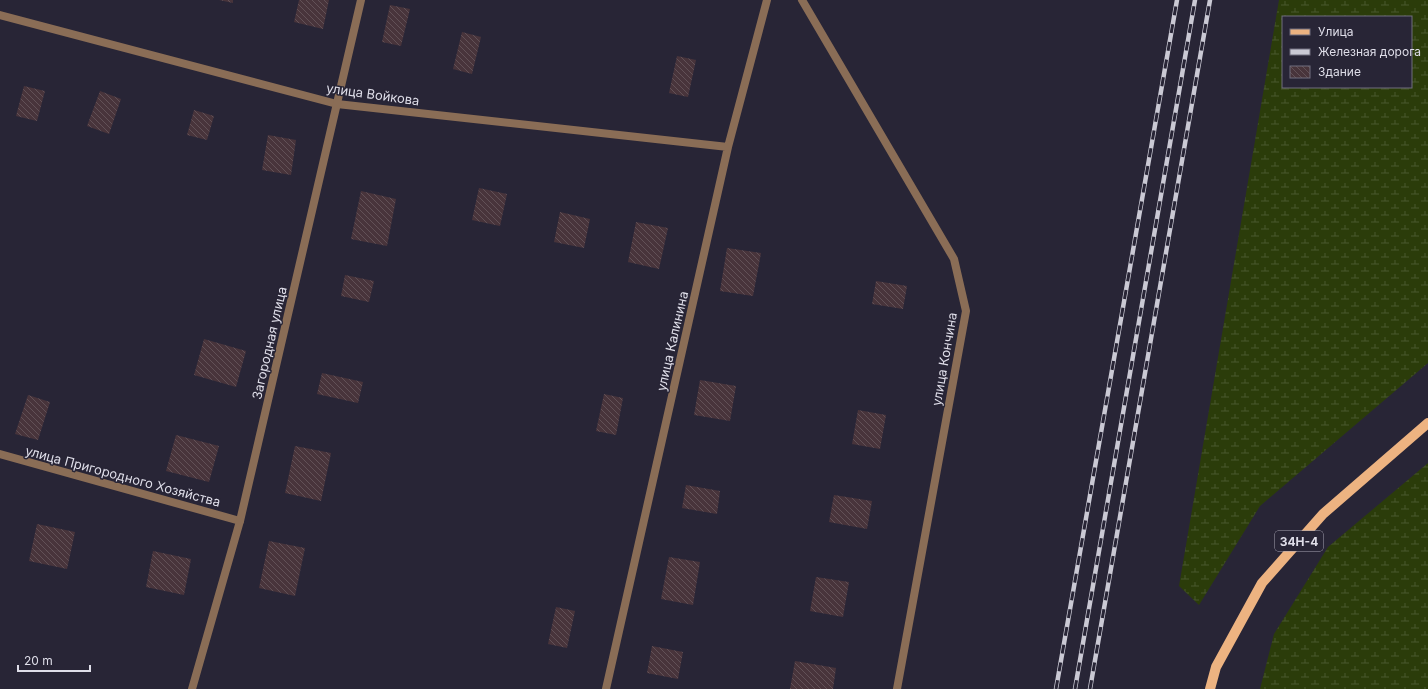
<svg xmlns="http://www.w3.org/2000/svg" width="1428" height="689" font-family="Inter,sans-serif">
<style>
.wetland{fill:url(#wetland-marsh);fill-rule:evenodd}
.building{fill:url(#building-back-hatch)}
.lines{fill:none;stroke-linecap:round;stroke-linejoin:round}
.minor{stroke:#8a6d56;stroke-width:8}
.tertiary{stroke:#8a6d56;stroke-width:8}
.primary{stroke:#edb381;stroke-width:10}
.rail-casing{stroke:#cac9d4;stroke-width:4.5}
.rail{stroke:#282536;stroke-width:3;stroke-dasharray:9;stroke-linecap:butt}
.labels{text-anchor:middle;dominant-baseline:central;stroke-width:3;stroke-linejoin:round;paint-order:stroke}
.shield{fill:#282536;stroke:#a8a6b3;stroke-width:1}
.shield-label{font-size:12px;font-weight:bold;fill:#dfdee9}
.street-label{font-size:13px;fill:#dfdee9;stroke:#282536}
</style>
<defs>
<pattern id="wetland-marsh" width="20" height="14" patternUnits="userSpaceOnUse"><rect width="20" height="14" fill="#2b3c0a"/><path d="M1 5h8M5 5V1M11 12h8M15 12V8" fill="none" stroke="#49582e"/></pattern>
<pattern id="building-back-hatch" width="6" height="6" patternUnits="userSpaceOnUse"><rect width="6" height="6" fill="#48343b"/><path d="M-1 5l2 2M0 0l6 6M5-1l2 2" fill="none" stroke="#625157"/></pattern>
</defs>
<rect width="100%" height="100%" fill="#282536"/>
<path class="wetland" d="M1279,0h149v363l-168,143 -61,99 -20,-19zM1283,17h128v70h-128z
M1428,463v226h-168l14,-55 54,-87z"/>
<path class="building" d="M219,0h14v3z
M299,0h30l-6,29 -29,-7z
M390,5l20,4 -9,37 -19,-4z
M462,32l19,5 -9,37 -19,-5z
M677,56l19,4 -8,37 -19,-4z
M24,86l21,5 -8,30 -21,-5z
M100,91l21,8 -12,35 -22,-8z
M194,110l20,6 -7,24 -20,-5z
M268,135l28,5 -5,35 -29,-5z
M479,188l28,6 -7,32 -28,-6z
M361,191l35,8 -9,47 -36,-7z
M560,212l30,7 -6,29 -30,-6z
M636,222l32,6 -9,41 -31,-7z
M727,248l34,5 -8,43 -33,-5z
M345,275l29,6 -5,21 -28,-6z
M876,281l31,5 -4,23 -31,-5z
M204,339l42,12 -10,36 -42,-12z
M322,373l41,9 -5,21 -41,-9z
M700,380l36,6 -6,35 -36,-6z
M604,394l19,4 -7,37 -20,-4z
M28,395l22,7 -12,38 -23,-6z
M858,410l28,5 -6,34 -28,-5z
M176,435l43,11 -10,36 -43,-11z
M295,446l36,7 -10,48 -36,-8z
M686,485l34,6 -3,23 -35,-6z
M834,495l38,6 -5,28 -38,-7z
M37,524l38,8 -8,37 -38,-8z
M269,541l36,7 -10,48 -36,-8z
M153,551l38,8 -7,36 -38,-8z
M669,557l31,5 -7,43 -32,-6z
M816,577l33,5 -6,35 -33,-6z
M556,607l19,4 -8,37 -19,-4z
M652,646l31,6 -5,27 -31,-6z
M795,661l41,7 -3,21h-43z"/>
<g class="lines">
<path class="minor" d="M802,0l152,259 12,52 -69,378
M0,15l337,89 391,43
M0,454l240,67
M606,689l122,-542 39,-147"/>
<path class="tertiary" d="M192,689l48,-168 121,-521"/>
<path class="primary" d="M1210,689l6,-22 46,-84 61,-69 105,-91"/>
<defs>
<path id="rail" d="M1056,689l121,-689
M1075,689l120,-689
M1090,689l120,-689"/>
</defs>
<use href="#rail" class="rail-casing"/>
<use href="#rail" class="rail"/>
</g>
<g class="labels">
<rect class="shield" x="1275" y="531" width="48" height="20" rx="3"/>
<g class="shield-label">
<text x="1299" y="541">34Н-4</text>
</g>
<g class="street-label">
<text transform="translate(373 94) rotate(8)">улица Войкова</text>
<text transform="translate(672 341) rotate(-77)">улица Калинина</text>
<text transform="translate(269 343) rotate(-77)">Загородная улица</text>
<text transform="translate(944 359) rotate(-80)">улица Кончина</text>
<text transform="translate(123 476) rotate(15)">улица Пригородного Хозяйства</text>
</g>
</g>
<rect x="1282" y="16" width="130" height="72" fill="#282536" stroke="#716f7e"/>
<rect x="1290" y="29" width="20" height="6" fill="#edb381" stroke="#716f7e"/>
<text x="1318" y="36" font-size="12" fill="#dfdee9">Улица</text>
<rect x="1290" y="49" width="20" height="6" fill="#cac9d4" stroke="#716f7e"/>
<text x="1318" y="56" font-size="12" fill="#dfdee9">Железная дорога</text>
<rect x="1290" y="66" width="20" height="12" fill="url(#building-back-hatch)" stroke="#716f7e"/>
<text x="1318" y="76" font-size="12" fill="#dfdee9">Здание</text>
<path d="M18 665v6h72v-6" fill="none" stroke="#dfdee9" stroke-width="2"/>
<text x="24" y="665" font-size="12" fill="#dfdee9" stroke="#282536" stroke-width="3" paint-order="stroke">20 m</text>
</svg>
